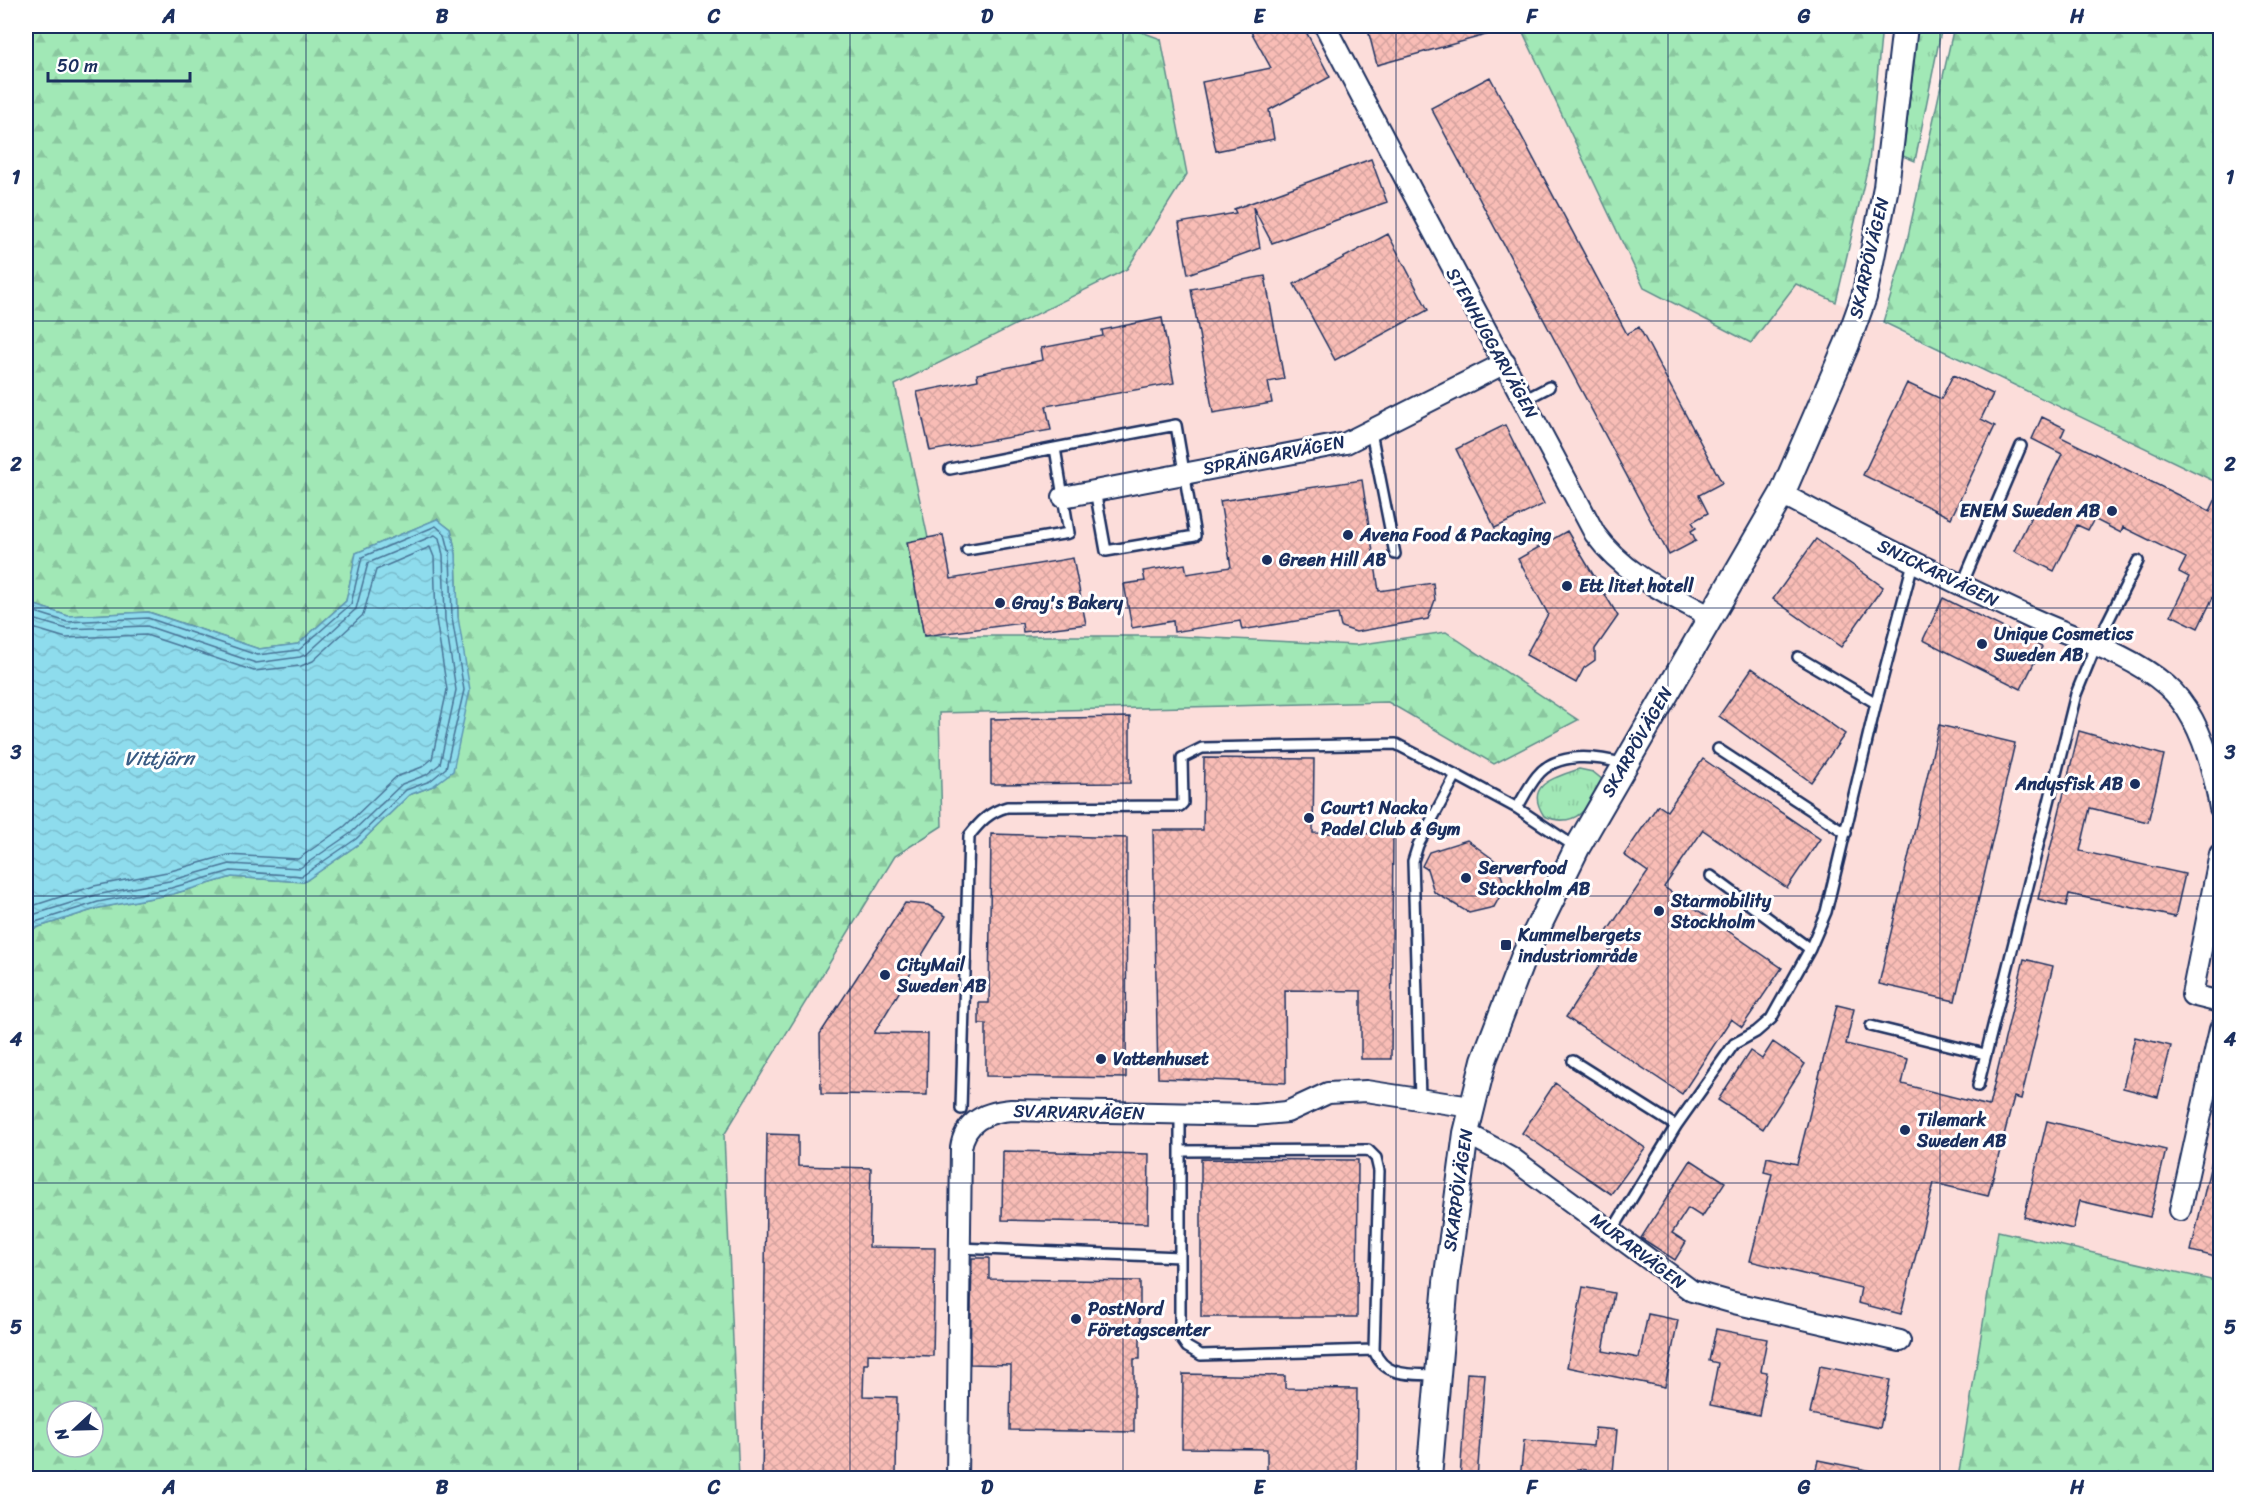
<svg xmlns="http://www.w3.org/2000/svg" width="2246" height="1504" font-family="Sriracha,sans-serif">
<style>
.built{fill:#fcddda}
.grass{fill:url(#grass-tufts);stroke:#5e8c8a;stroke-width:1.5}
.forest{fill:url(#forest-firs);stroke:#5e8c8a;stroke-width:1.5;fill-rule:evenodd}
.water{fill:url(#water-waves);stroke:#6097b4;stroke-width:1.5}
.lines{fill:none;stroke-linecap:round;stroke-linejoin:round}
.shore{stroke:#497497;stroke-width:1.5}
.building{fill:url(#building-cross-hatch);stroke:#1b2f5e;stroke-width:1.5}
.service-casing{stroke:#1b2f5e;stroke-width:14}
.minor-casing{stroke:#1b2f5e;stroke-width:24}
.tertiary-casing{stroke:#1b2f5e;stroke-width:28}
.service{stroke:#fff;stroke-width:9}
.minor{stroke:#fff;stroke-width:20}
.tertiary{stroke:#fff;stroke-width:24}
.grid{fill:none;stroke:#1b2f5e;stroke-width:1.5;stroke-opacity:0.55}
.poi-dot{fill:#1b2f5e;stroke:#fff;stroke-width:2}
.labels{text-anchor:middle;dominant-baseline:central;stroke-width:6;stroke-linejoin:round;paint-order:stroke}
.street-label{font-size:18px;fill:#1b2f5e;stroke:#fff}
.poi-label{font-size:18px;font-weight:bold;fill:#1b2f5e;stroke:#fff;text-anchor:start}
.water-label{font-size:20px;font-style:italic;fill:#385a82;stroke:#fff}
.neatline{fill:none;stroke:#1b2f5e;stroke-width:2}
.grid-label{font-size:20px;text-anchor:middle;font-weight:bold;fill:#1b2f5e}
</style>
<defs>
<pattern id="grass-tufts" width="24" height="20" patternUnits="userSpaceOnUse" patternTransform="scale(1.5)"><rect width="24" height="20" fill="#a1e8b6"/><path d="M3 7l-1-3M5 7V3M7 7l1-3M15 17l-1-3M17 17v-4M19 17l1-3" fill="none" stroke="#8ac79f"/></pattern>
<pattern id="forest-firs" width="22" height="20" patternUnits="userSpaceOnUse" patternTransform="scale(1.5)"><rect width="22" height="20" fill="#a1e8b6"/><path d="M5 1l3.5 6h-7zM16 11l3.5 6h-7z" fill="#8ac79f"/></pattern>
<pattern id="water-waves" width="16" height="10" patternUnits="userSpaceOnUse" patternTransform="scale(1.5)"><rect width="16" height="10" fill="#8edced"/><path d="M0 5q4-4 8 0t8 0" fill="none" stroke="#7abdce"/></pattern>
<pattern id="building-cross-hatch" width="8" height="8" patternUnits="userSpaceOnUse" patternTransform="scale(1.5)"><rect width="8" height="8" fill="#f9bdb6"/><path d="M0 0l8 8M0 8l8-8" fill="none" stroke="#d5a39f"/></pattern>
</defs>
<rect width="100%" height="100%" fill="#fdebe9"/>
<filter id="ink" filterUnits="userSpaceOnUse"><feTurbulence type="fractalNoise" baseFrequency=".0167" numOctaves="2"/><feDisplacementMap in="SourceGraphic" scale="12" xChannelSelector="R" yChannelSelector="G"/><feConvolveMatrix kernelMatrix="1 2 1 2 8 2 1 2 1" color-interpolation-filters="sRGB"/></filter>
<g filter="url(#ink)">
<path class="built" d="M1125,26h395l124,262 152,-5 424,201v798l-222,-51 -40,247h-1219l-15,-343 171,-279 47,-30 -3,-114 448,-10 107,62 84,-44 -132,-88 -90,13 -183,-9h-249l-17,-94 21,-5 -33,-152 232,-116 34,-230z"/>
<path class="grass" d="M1918,26h24l-27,135 -12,-5z
M1579,769l14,3 10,8c-14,27 -26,50 -59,36 -21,-32 11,-38 35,-47z"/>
<path class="forest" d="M26,26h1099l36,13 26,135 -60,95 -232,116 33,153 -21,5 17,93h249l183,9 90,-13 132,88 -84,44 -106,-62 -449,11 3,113 -47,30 -171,279 15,343h-713v-547l73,-23 74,-14 59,-17 72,5 56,-39 49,-48 24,-9 25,-169 -2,-63 -5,-24 -14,-11 -81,34 -10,48 -48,43 -39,5 -110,-37 -81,4 -42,-14zM57,1411h36v36h-36z
M1520,26h362l-13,136 -33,140 -40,-18 -45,59 -107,-55z
M1954,26h254l12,31v427l-337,-162 24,-81z
M1998,1231l222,51v196h-262z"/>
<path class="water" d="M437,519l14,11 5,24 2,63 12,73 -17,81 -20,15 -24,9 -49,48 -56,39 -72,-5 -59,17 -74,14 -73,23v-329l42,14 80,-4 111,37 39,-5 48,-43 10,-48z"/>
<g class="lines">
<path class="shore" d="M26,609l41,13 81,-4 109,37 42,-5 52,-46 11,-47 74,-31 9,8 5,20 2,64 12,72 -18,78 -16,13 -24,9 -50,49 -54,37 -71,-5 -60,17 -73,14 -72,23
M26,617l41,12 80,-3 109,37 44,-6 7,-3 49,-45 12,-46 67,-28 4,3 4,17 2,64 11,71 -16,74 -14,11 -24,9 -51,49 -51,35 -70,-4 -61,17 -73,14 -70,22
M26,626l40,12 80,-3 108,36 47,-5 12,-5 50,-46 13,-45 54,-23 4,10 2,62 11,71 -15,69 -10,8 -26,10 -51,49 -47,33 -70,-4 -61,17 -73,14 -68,22"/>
</g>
<path class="building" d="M1248,26h55l27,51 -61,33 5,29 -58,12 -14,-69 69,-14z
M1367,26h137v4l-127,35z
M1490,77l137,257 12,-7 83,156 -23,12 9,18 -16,9 4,6 -5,3 5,10 -27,14 -238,-447z
M1371,159l16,43 -115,41 -19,-36 7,41 -72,26 -9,-51 57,-10 -2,-4z
M1388,234l40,76 -93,50 -41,-76z
M1265,276l19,103 -16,3 4,21 -59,10 -22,-124z
M1162,318l12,65 -128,23 5,24 -121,21 -13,-59 61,-12 -1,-6 66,-14 -2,-12 62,-12 -1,-6z
M1953,375l40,19 -12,25 14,7 -44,92 -88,-43 44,-92 34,16z
M2042,417l23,11 -4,9 149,74 10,-21v93l-22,45 -27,-13 18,-38 -10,-5 7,-14 -63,-31 -2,6 -27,-14 -6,11 -11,-5 -23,46 -40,-20 48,-97 -30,-15z
M1505,425l39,79 -49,24 -39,-79z
M1362,480l17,111 54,-8 2,17 -7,19 -72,13 -15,-5 -3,-13 -96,16 -2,-9 -66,11 -1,-11 -41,7 -8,-44 21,-3 -2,-10 42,-7 2,10 44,-7 -11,-66z
M1567,531l51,85 -23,33v11l-11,8 -8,15 -50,-28 22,-41 -30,-55z
M943,535l8,44 122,-21 13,66 -63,8 -1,-9 -98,13 -17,-94z
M1816,539l67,48 -42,60 -68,-48z
M1943,598l99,49 -21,42 -98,-49z
M1752,668l93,66 -34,48 -92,-66z
M1130,717v66l-139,1v-65z
M1939,725l76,18 -60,258 -76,-17z
M2079,731l85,24 -16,67 -58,-14 -10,43 105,23 -10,43 -106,-23 -3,12 -28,-7z
M1204,758l110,1 -1,74 80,1 -2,225h-30v-68l-76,-1 1,93 -128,-5 -5,-248h50z
M1703,759l117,80 -33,49 -84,-58 -39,57 118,81 -40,59 -11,-8 -49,75 -116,-77 50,-77 -10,-7 42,-61 -24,-17 34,-50 9,6z
M991,834l136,4 -1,240 -140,-2v-52h-7v-21h10z
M1467,840l30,22 8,25 -11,20 -25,6 -35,-21 -7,-23 -5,-3 7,-14z
M905,903l23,2 18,11 -72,117 54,1 -1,61 -106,-1 -1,-60z
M2024,959l29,7 -32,133 -7,-2 -26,99 -54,-13 -33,131 -43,-11 3,-15 -111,-27 22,-87 -8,-2 3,-15 30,7 40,-159 17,4 -8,35 62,15 -6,25 87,22z
M2135,1037l36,9 -13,51 -35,-9z
M1773,1042l32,22 -42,65 -45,-29 32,-49 12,8z
M1555,1083l90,65 -34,46 -89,-61z
M2047,1121l119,29 -16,67 -70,-16 -7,28 -49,-12z
M767,1134l31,1v31l73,2 -2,79 66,1 -2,108 -65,-2v10h-4l-1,32 34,1 -1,82h-134z
M1003,1151l146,3 -1,69 -146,-3z
M2214,1151l6,1v106l-29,-7z
M1201,1159l157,1 -1,157h-156z
M1691,1160l34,22 -23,35 -14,-9 -16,25 14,9 -11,18 -34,-22z
M972,1258h17v21l151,2v78h-6v73l-124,-2 1,-65 -41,-1z
M1583,1287l31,6 -11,58 36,7 9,-44 30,6 -13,67 -98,-20z
M1716,1329l51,10 -6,32 6,1 -8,43 -49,-10 8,-42 -9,-2z
M1820,1366l70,14 -10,48 -70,-14z
M1467,1373l18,1 -8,105h-17z
M1183,1374l102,2v12l72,1 -1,90h-89v-30l-85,-1z
M1595,1428l22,2 -4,42 -36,-3 -1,10h-56l4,-39 69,6z
M1818,1460l55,11 -1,8h-58z"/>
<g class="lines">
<defs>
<path id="service" d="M1524,400l25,-13
M1371,432l24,122
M1055,448l121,-23 19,111 -89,15 -11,-61
M950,469l105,-21 14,85 -102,17
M1962,585l59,-139
M1798,657l78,46 37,-140
M1718,749l128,84
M1517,808c6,-10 12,-22 20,-32 20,-25 60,-20 87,-12
M1711,876l99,73
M1871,1026l114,28
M1573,1061l103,65
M1978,1086l98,-392 20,-49 42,-84
M1420,1099l-7,-238 5,-16 38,-70 61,33 60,40
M961,1109l8,-273c11,-14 20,-24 38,-29l173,-1 3,-3 -1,-45 20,-10 194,-4 60,31
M1180,1113v224l7,10 14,8 173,-5c10,28 37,24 62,25
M1180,1151l188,-1 8,8 3,13 -5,179
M1612,1231l64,-105 58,-82 22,-12 15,-13 39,-70 16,-37 50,-209
M959,1248l221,9"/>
<path id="minor" d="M1325,26c88,170 180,338 270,508 29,40 72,59 114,82
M1782,494c82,44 165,85 249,124 45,21 96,34 135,67 33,28 47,82 54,123
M1063,497l283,-54 159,-80
M2220,854l-28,141 28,7
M1466,1133l43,23 183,135 42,12 166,38
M2180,1210l40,-181
M957,1478l4,-330c4,-27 25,-36 50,-38l244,5 32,-3 41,-19 38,-2 105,16"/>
<path id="tertiary" d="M1429,1478l17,-196 20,-149 18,-73 39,-102 54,-110 205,-354 65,-150 17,-47 22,-110 19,-161"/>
</defs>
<use href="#service" class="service-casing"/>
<use href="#minor" class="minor-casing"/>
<use href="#tertiary" class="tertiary-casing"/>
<use href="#service" class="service"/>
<use href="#minor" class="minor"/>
<use href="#tertiary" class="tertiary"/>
</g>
</g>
<path class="grid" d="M306,26v1452M578,26v1452M850,26v1452M1123,26v1452M1396,26v1452M1668,26v1452M1940,26v1452M26,321h2194M26,608h2194M26,896h2194M26,1183h2194"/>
<g class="poi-dot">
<circle cx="2112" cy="511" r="6"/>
<circle cx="1348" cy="535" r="6"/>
<circle cx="1267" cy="560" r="6"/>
<circle cx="1567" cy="586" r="6"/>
<circle cx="1000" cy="603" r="6"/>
<circle cx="1982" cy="644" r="6"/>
<circle cx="2135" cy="784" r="6"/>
<circle cx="1309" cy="818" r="6"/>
<circle cx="1466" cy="878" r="6"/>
<circle cx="1659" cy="911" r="6"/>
<rect x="1500" y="939" width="12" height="12" rx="3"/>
<circle cx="885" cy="975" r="6"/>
<circle cx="1101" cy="1059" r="6"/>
<circle cx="1905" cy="1130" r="6"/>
<circle cx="1076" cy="1319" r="6"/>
</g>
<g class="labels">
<g class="street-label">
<text transform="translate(1869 258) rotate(-77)">SKARPÖVÄGEN</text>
<text transform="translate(1492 343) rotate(61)">STENHUGGARVÄGEN</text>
<text transform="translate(1274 455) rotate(-11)">SPRÄNGARVÄGEN</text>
<text transform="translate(1938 573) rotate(26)">SNICKARVÄGEN</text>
<text transform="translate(1637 742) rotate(-60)">SKARPÖVÄGEN</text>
<text transform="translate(1079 1112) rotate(1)">SVARVARVÄGEN</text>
<text transform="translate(1458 1190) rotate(-82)">SKARPÖVÄGEN</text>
<text transform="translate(1638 1251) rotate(37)">MURARVÄGEN</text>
</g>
<g class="poi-label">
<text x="2100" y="511" text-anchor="end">ENEM Sweden AB</text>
<text x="1360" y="535">Avena Food &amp; Packaging</text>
<text x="1279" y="560">Green Hill AB</text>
<text x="1579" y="586">Ett litet hotell</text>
<text x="1012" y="603">Gray's Bakery</text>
<text x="1994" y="634">Unique Cosmetics<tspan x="1994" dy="21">Sweden AB</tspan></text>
<text x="2123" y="784" text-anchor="end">Andysfisk AB</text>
<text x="1321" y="808">Court1 Nacka<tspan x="1321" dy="21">Padel Club &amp; Gym</tspan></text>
<text x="1478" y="868">Serverfood<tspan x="1478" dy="21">Stockholm AB</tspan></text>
<text x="1671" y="901">Starmobility<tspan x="1671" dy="21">Stockholm</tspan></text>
<text x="1518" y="935">Kummelbergets<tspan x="1518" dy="21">industriområde</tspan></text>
<text x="897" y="965">CityMail<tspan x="897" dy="21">Sweden AB</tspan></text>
<text x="1113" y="1059">Vattenhuset</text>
<text x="1917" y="1120">Tilemark<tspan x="1917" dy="21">Sweden AB</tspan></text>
<text x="1088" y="1309">PostNord<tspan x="1088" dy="21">Företagscenter</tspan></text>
</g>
<g class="water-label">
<text x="159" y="758">Vittjärn</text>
</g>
</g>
<rect width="2246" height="1504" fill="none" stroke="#fff" stroke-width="66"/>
<g transform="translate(75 1429) rotate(248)"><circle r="28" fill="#ffffff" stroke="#a4acbf" stroke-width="1.5"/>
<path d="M0-4.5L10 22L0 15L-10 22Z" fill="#1b2f5e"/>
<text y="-9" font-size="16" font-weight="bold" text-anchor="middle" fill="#1b2f5e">N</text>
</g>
<path d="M48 72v9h142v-9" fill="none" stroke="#1b2f5e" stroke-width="3"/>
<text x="57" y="72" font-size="18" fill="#1b2f5e" stroke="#ffffff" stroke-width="4.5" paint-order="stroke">50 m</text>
<rect x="33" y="33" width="2180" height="1438" class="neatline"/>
<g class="grid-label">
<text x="169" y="23">A</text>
<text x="442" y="23">B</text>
<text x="714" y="23">C</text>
<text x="987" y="23">D</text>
<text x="1259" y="23">E</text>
<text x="1532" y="23">F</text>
<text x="1804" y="23">G</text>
<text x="2077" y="23">H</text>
<text x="16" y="184">1</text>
<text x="2230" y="184">1</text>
<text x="16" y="471">2</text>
<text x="2230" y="471">2</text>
<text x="16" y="759">3</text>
<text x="2230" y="759">3</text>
<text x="16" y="1046">4</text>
<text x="2230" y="1046">4</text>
<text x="16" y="1334">5</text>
<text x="2230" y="1334">5</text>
<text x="169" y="1494">A</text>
<text x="442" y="1494">B</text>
<text x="714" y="1494">C</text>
<text x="987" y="1494">D</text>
<text x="1259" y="1494">E</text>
<text x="1532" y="1494">F</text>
<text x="1804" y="1494">G</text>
<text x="2077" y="1494">H</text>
</g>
</svg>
